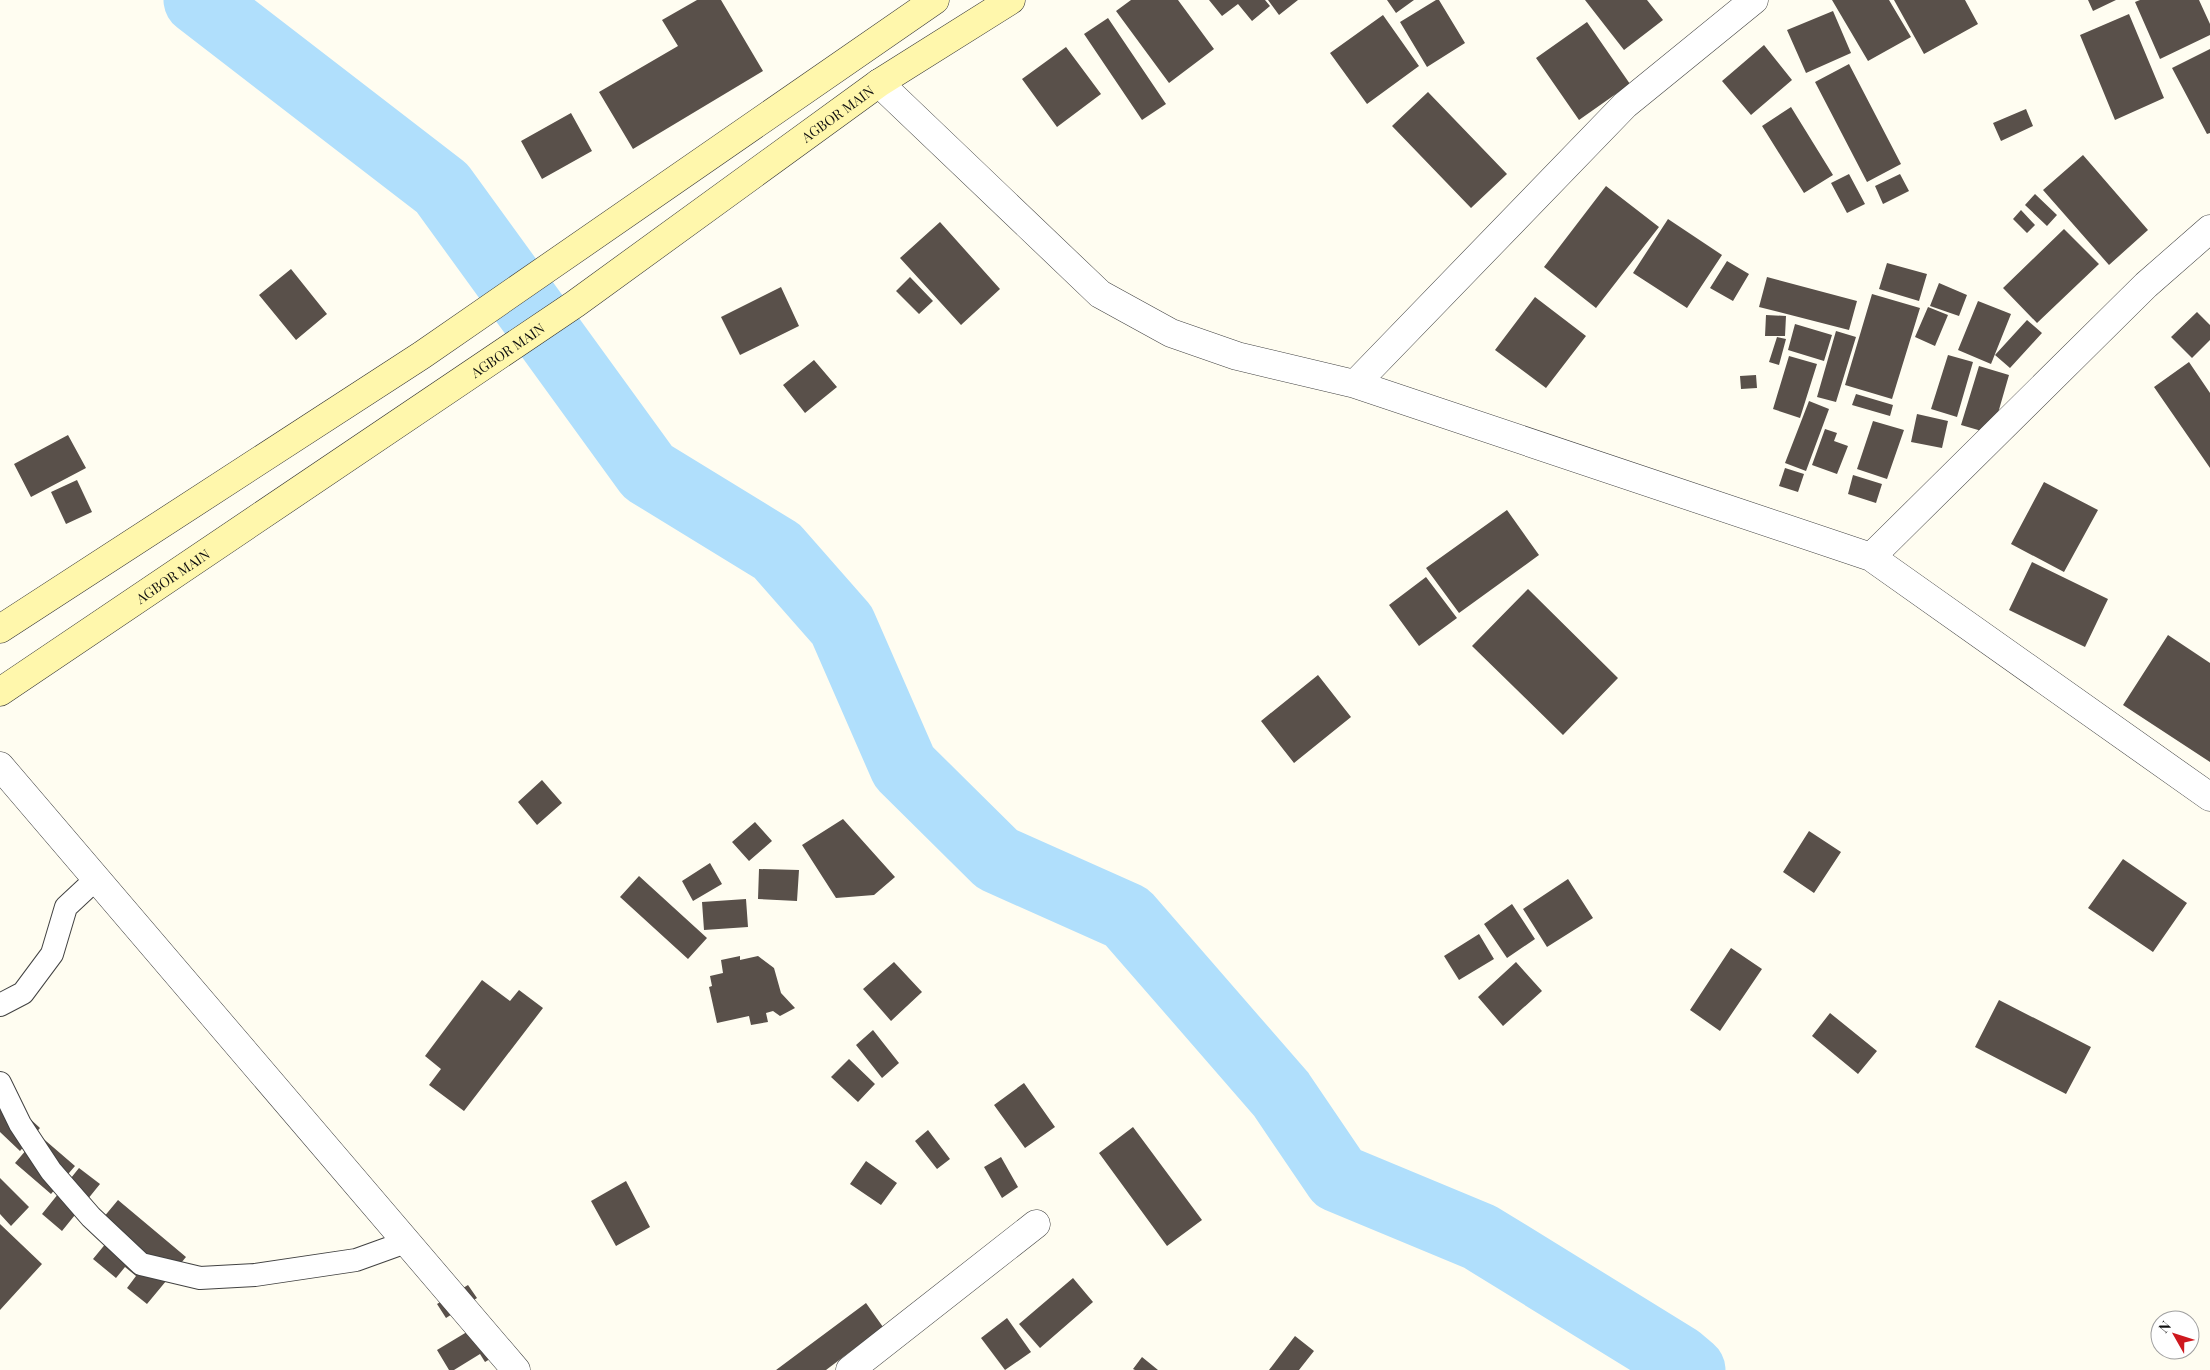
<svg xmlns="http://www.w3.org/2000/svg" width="2210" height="1370" font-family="'Playfair Display',serif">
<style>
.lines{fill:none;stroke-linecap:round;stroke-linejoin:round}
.river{stroke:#b0dffc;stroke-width:69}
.building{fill:#59504a}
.lane-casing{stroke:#424242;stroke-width:24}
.street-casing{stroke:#424242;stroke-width:29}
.secondary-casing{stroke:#313131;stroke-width:29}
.lane{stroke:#fff;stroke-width:22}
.street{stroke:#fff;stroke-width:28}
.secondary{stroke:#fff7ac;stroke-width:28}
.labels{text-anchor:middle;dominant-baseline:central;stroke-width:5;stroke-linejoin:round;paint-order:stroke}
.street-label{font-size:14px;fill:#0f0f0f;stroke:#fff}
</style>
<rect width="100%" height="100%" fill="#fffdf1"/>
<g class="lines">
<path class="river" d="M198,0l244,188 206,284 129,79 65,74 62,142 93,92 130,58 154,177 57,84 142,59 198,122 13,11"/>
</g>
<path class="building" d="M697,0h24l42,71 -130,78 -34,-57 79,-46 -16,-26z
M1131,0h47l36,49 -45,34 -53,-72z
M1209,0h56l5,6 -18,15 -14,-17 -16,12z
M1268,0h30l-19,15z
M1387,0h27l-18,13z
M1436,0h3l26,43 -38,24 -27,-45z
M1585,0h62l16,20 -39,30z
M1832,0h57l22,37 -43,24z
M1894,0h71l13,24 -54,30z
M2088,0h28l-23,11z
M2140,0h59l11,24v11l-50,24 -25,-57z
M1833,11l18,42 -45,20 -19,-43z
M2129,14l35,84 -49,22 -35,-85z
M1383,15l36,51 -52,38 -37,-51z
M1108,18l58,86 -24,16 -58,-86z
M1587,22l43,62 -51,36 -43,-62z
M1764,45l28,35 -41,35 -29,-34z
M1066,47l35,47 -44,33 -35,-48z
M2210,49v84l-3,1 -35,-66z
M1849,64l52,100 -34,18 -52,-100z
M1428,92l79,82 -36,34 -79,-82z
M1791,107l42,68 -29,18 -42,-67z
M2026,109l7,17 -32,15 -8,-18z
M571,113l21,38 -50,28 -21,-38z
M2083,155l65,75 -39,35 -66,-75z
M1849,174l16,30 -18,9 -16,-30z
M1900,174l9,17 -26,13 -8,-18z
M1606,186l53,41 -63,81 -52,-41z
M2035,194l22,21 -10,11 -22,-21z
M2021,210l14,15 -8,8 -14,-14z
M1668,219l54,36 -35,53 -54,-35z
M940,222l60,67 -39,36 -61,-67z
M2064,229l35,35 -62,59 -34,-35z
M1727,261l22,13 -16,27 -23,-13z
M1887,263l40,11 -8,27 -40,-12z
M291,269l36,45 -31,26 -37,-45z
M910,277l23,24 -14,13 -23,-23z
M1767,277l90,24 -8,29 -90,-23z
M1939,283l28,12 -8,21 -29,-10z
M781,287l18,39 -59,29 -19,-38z
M1872,294l48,14 -28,91 -47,-14z
M1535,297l51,39 -40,52 -51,-38z
M1978,301l33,13 -20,50 -33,-14z
M1928,307l20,8 -13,31 -20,-9z
M2197,312l13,13v15l-18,18 -21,-21z
M1766,315l20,1 -1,20h-20z
M2027,320l15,13 -32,35 -15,-13z
M1795,324l37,11 -8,26 -36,-11z
M1836,331l20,6 -20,65 -19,-5z
M1777,337l9,2 -7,26 -10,-3z
M1948,355l25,7 -16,55 -26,-8z
M1789,356l28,8 -17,54 -27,-9z
M814,360l23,27 -32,26 -22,-28z
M2189,362l21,31v75l-56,-81z
M1979,366l30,9 -17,59 -31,-9z
M1756,375l1,13 -16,1 -1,-13z
M1856,394l37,11 -3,11 -38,-11z
M1809,401l20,8 -23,62 -21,-8z
M1917,414l31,7 -6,27 -31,-6z
M1873,421l31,9 -17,49 -30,-10z
M1825,429l12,4 -3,8 14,5 -11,28 -25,-9z
M68,435l18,33 -55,29 -17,-33z
M1785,468l19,6 -6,18 -19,-6z
M1853,475l29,9 -6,19 -28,-9z
M77,480l15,32 -26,12 -15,-32z
M2044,482l54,28 -34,62 -53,-28z
M1507,510l32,45 -80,58 -33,-45z
M2032,562l76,37 -23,48 -76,-37z
M1426,577l31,41 -38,28 -30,-41z
M1528,589l90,89 -55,57 -91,-89z
M2168,635l42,28v99l-87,-57z
M1318,675l33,42 -57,46 -33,-42z
M542,780l20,23 -25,22 -19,-23z
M843,819l52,58 -21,18 -38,3 -34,-53z
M755,822l17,19 -23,20 -17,-19z
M1809,831l32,21 -27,41 -31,-21z
M2123,859l64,44 -34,49 -65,-44z
M710,863l12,21 -29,17 -11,-20z
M759,869l40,1 -2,31 -39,-2z
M639,876l68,62 -19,21 -68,-62z
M1568,879l25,39 -46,29 -24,-38z
M746,899l2,28 -44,3 -2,-28z
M1512,904l23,35 -28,19 -23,-34z
M1479,934l15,25 -35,21 -15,-24z
M1731,948l31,21 -42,62 -30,-21z
M740,956v4l18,-4 16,12 7,25 14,15 -15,8 -7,-5 -7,2 2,9 -17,3 -2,-9 -32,7 -8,-36 3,-1 -2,-10 13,-3 -2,-13z
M894,962l28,30 -31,29 -28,-32z
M1516,962l26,29 -39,35 -25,-29z
M482,980l28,21 9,-11 24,18 -79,103 -35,-26 12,-16 -16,-13z
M1999,1000l92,47 -25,47 -91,-47z
M1830,1013l47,38 -19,23 -46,-38z
M873,1030l26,33 -17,15 -26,-33z
M849,1059l26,25 -17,18 -27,-25z
M1024,1083l31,44 -30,21 -31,-43z
M3,1094l37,34 -20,23 -20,-19v-34z
M1133,1127l69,93 -35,26 -68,-93z
M928,1130l22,29 -13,10 -22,-28z
M39,1135l36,31 -24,28 -36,-31z
M1001,1157l17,30 -16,11 -18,-31z
M866,1161l31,22 -16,22 -31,-21z
M79,1168l21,16 -38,47 -20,-17z
M0,1178l29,29 -18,19 -11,-12z
M626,1181l24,46 -34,19 -25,-45z
M118,1200l68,57 -39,47 -20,-16 9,-12 -11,-9 -9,11 -23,-19 14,-17 -14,-12z
M0,1224l42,40 -42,46z
M1073,1278l20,24 -53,46 -21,-24z
M468,1285l9,13 -31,20 -9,-14z
M866,1303l17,24 -57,43h-50z
M490,1318l18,30 -23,14 -5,-8 -26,16h-5l-12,-20z
M1007,1318l24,34 -26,18 -24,-32z
M1295,1336l19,15 -15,19h-30z
M1142,1357l16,13h-23l-2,-1z"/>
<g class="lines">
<defs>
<path id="lane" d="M0,1005l23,-12 29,-39 14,-47 30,-28
M0,1083l20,41 31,47 40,46 50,47 59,14 55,-3 101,-15 50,-18"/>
<path id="street" d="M879,83l221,211 71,39 66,23 118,28 516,173 339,240
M1355,384l270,-279 129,-105
M1871,557l275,-272 64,-56
M0,766l516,604
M850,1370l186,-146"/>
<g id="secondary">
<path d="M0,629l422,-274 513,-355"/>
<path id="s1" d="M0,692l575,-388 304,-221 132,-83"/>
</g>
</defs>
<use href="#lane" class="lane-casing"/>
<use href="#street" class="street-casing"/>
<use href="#secondary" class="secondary-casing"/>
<use href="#lane" class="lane"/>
<use href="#street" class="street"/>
<use href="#secondary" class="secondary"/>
</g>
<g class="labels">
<g class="street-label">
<text stroke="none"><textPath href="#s1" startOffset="1018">AGBOR MAIN</textPath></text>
<text stroke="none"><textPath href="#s1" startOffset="612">AGBOR MAIN</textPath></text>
<text stroke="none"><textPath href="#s1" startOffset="208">AGBOR MAIN</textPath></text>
</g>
</g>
<g transform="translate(2175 1335) rotate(309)"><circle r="24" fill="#ffffff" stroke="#9f9f9f"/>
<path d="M0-4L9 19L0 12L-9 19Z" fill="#ce181e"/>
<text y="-8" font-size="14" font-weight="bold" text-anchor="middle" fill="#0f0f0f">N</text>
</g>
</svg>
